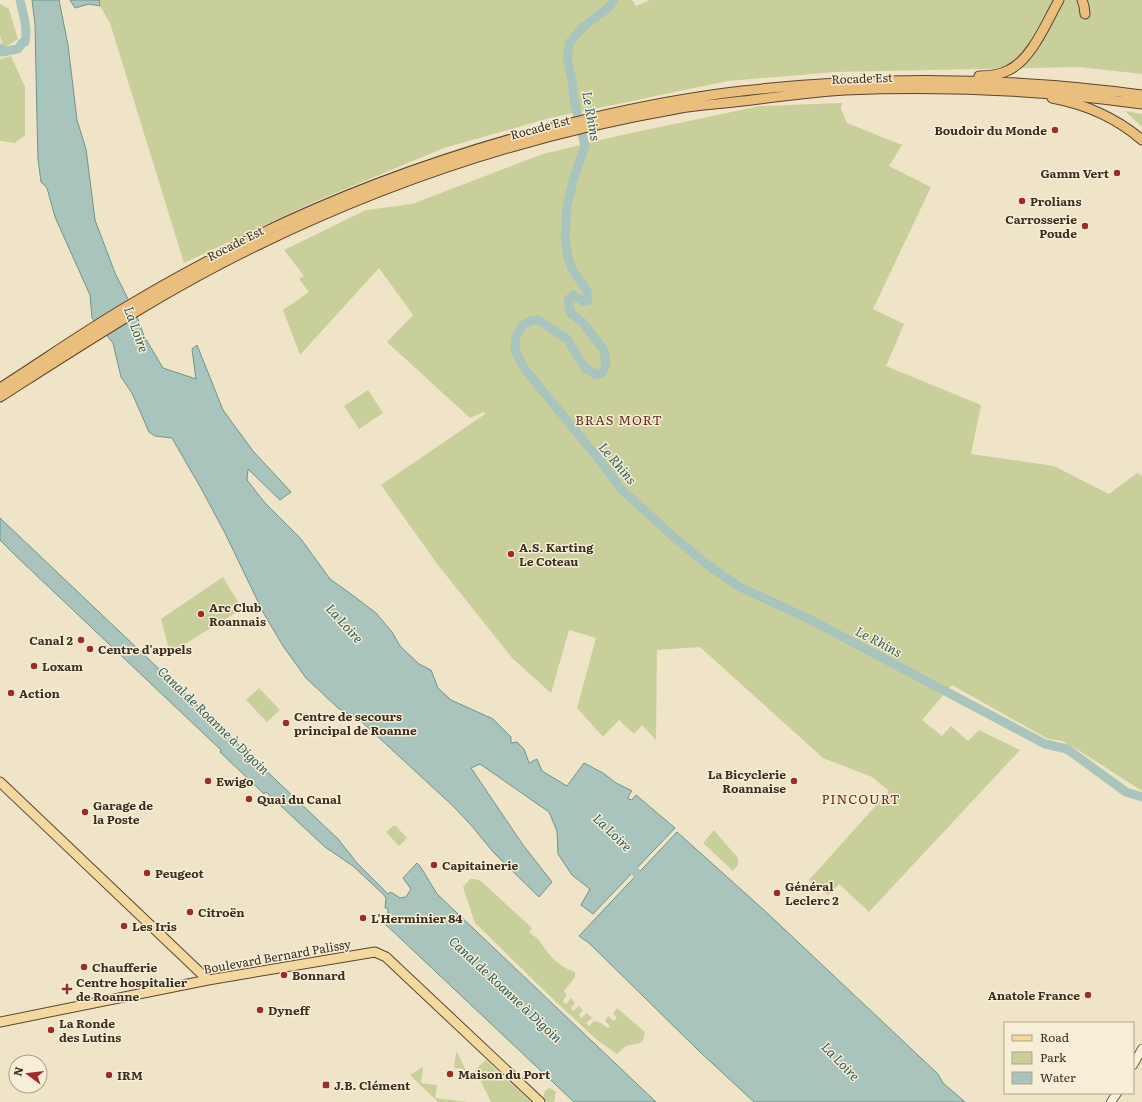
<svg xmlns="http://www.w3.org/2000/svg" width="1142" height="1102" font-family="Literata,serif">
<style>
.green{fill:#c9cf9b}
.water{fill:#a9c4bc;stroke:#6f938a}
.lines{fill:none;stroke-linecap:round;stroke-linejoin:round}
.river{stroke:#a9c4bc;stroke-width:9}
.secondary-casing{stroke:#6f573f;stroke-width:10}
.primary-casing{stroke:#5b4430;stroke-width:11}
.trunk-casing{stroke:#5b4430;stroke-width:11}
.secondary{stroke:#faf1dc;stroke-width:8}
.primary{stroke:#f3d9a0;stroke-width:9}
.trunk{stroke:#eabe7c;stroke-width:9}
.poi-dot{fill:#9e2a2b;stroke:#f7eed8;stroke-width:1.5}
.labels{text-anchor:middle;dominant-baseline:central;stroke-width:3;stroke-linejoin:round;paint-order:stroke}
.street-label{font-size:12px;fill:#3d2e20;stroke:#f7eed8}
.poi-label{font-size:12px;font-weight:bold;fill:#3d2e20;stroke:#f7eed8;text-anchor:start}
.water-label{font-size:13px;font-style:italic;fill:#2f5d5a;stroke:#f7eed8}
.neighbourhood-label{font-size:13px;letter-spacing:1px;fill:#6b2e1e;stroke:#f7eed8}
</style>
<rect width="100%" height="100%" fill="#f0e4c8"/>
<path class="green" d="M99,0h533l4,6 14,-6h492v74l-63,-7 -244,5 -107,9 -178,37 -106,30 -130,54 -130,61 -74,-240 -10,-17z
M0,4l9,5 9,30 -14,9 -4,-12z
M11,56l14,31v48l-10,8 -15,-2v-82z
M842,103l-1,6 6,14 55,22 -13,21 42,21 -58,122 31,15 -18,42 95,39 -10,49 83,12 55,28 28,-21 5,3v315l-64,-41 -16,-9 -14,-2 -96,-54 -30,35 20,16 9,-10 17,15 11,-11 41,20 -151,162 -30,-28 -11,11 -19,-15 80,-89 -17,-14 -49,-19 -123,-111 -43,3 -1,90 -14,-15 -8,9 -15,-14 -16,17 -26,-29 19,-70 -27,-8 -18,63 -39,-35 -74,-93 -57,-80 104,-71 -1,-2 -14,6 -83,-76 26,-27 -34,-47 -79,87 -17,-45 26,-18 -10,-13 5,-3 -20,-26 82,-40 46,-6 131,-50 74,-18 143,-30z
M1125,111l17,3v13z
M368,390l15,23 -24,16 -15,-23z
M223,577l19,32 -72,44 -9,-34z
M259,688l21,22 -13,12 -21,-22z
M393,826h3l11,12 -8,8 -13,-14z
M714,830l24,28v7l-5,6 -30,-28z
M470,879h5l6,2 51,47 -3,4c4,3 10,7 12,11 8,13 20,25 34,29v5l-11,14 3,4 -4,6 3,3 5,-6 4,5 -4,5 2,3 6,-5 4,4 -4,5 2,3 6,-5 5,5 -6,5 3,3 5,-5 7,2 7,5 2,-2 -5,-5 3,-5 6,5 3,-3 -4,-4 4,-6 28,24 -2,8 -3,3 -14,3 -9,8 -20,-14 -43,-40 -79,-77 -12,-36z
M456,1052h1l14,29 -9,-1 2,-11 -10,-1z
M486,1060l45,42h-40l-16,-32z
M423,1067l-2,16 16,2 -2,13 33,4h-30l-28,-27z
M549,1088l5,2 2,2 -2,10h-7l-4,-3 2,-8z"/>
<path class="water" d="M32,0h27l9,45 9,75 9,29 9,71 20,53 23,46 6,17 19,32 33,11 -4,-30 5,-4 26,65 30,41 38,41 -11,8 -32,-31 -1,11 18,23 36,36 29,40 25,18 21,16 16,19 8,14 19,18 12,6 7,18 13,12 42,19 18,18v6l6,-1 7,7 5,14 8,-4 5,12 25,15 17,-23 19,10 13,10 16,8 -3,4 -1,4 4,1 4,-5 39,33 -82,86 -12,-9 9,-16 -18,-14 -14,-21 -1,-23 -8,-19 -69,-48 -9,4 52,77 29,37 -13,15 -45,-44 -23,-28 -18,-19 -91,-84 -24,-14 -32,-30 -23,-32 -20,-34 -38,-79 -23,-43 -30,-52 -17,-2 -6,-4 -17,-39 -11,-16 -8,-34 -21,-25 -2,-23 -35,-78 -8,-29 -6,-6 -3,-23 -1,-38 -2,-97z
M70,0h29l1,6 -11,-2 -14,4z
M0,518l338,321 19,24 31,31 3,-2 9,6 6,-1 5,-8 -8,-11 14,-15 3,3 17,28 219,208h-82l-191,-180 1,-7 4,-1v-4l-1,-2h-2l1,-10 -3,-4 -30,-28 -28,-19 -59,-55 -2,2 -44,-42 1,-2 -205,-194 -16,-16z
M677,832l88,79 173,163 5,9 22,19h-211l-55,-51 -110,-108 -10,-7z"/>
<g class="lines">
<path class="river" d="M614,0l-6,8 -26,20 -12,14 -3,16 5,22 2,20 11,46 -11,31 -7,29 -2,33 3,18 4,12 15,22 1,10h-5l-10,-6 -5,5 3,13 12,10 21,27 2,15 -4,8 -5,2 -12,-7 -18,-29 -29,-19 -8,1 -8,5 -6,10 -1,14 9,18 77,94 20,27 55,50 33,27 31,21 71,33 234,124 22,5 59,43 16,5
M0,48l2,4 16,-3 4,-6 3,-1c3,-14 -2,-28 -5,-42
M626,862l20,21"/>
<defs>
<path id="secondary" d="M1133,1065l9,-16
M1111,1102l6,-9"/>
<path id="primary" d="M0,782l208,198
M0,1022l208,-42 167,-28 11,5 154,145"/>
<path id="trunk" d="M1082,0l2,6 1,8
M979,76c10,0 21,-1 30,-6 23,-11 38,-49 50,-70
M1052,98c32,6 65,20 90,42
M0,388c44,-28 88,-59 133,-85 38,-23 78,-44 117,-64 107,-53 221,-92 337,-120 51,-12 103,-22 155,-28 133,-15 267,-14 400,4
M0,397c83,-53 167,-108 256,-151 133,-65 275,-112 420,-137 22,-4 44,-5 67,-8 34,-4 68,-9 102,-11 99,-4 199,0 297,14"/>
</defs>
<use href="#secondary" class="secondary-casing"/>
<use href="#primary" class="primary-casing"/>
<use href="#trunk" class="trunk-casing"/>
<use href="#secondary" class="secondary"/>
<use href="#primary" class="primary"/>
<use href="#trunk" class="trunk"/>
</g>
<g class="poi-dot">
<circle cx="1055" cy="130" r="4"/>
<circle cx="1117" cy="173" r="4"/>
<circle cx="1022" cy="201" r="4"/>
<circle cx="1085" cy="226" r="4"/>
<circle cx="511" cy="554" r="4"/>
<circle cx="201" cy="614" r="4"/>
<circle cx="81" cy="640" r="4"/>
<circle cx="90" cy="649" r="4"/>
<circle cx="34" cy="666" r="4"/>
<circle cx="11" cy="693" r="4"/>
<circle cx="286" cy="723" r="4"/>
<circle cx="208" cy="781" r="4"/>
<circle cx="794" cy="781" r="4"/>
<circle cx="249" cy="799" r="4"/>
<circle cx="85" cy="812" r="4"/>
<circle cx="434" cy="865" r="4"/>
<circle cx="147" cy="873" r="4"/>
<circle cx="777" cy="893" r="4"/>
<circle cx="190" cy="912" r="4"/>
<circle cx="363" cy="918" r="4"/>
<circle cx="124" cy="926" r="4"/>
<circle cx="84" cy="967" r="4"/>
<circle cx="284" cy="975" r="4"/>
<path d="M65 983h4v4h4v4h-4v4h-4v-4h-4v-4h4z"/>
<circle cx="1088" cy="995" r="4"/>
<circle cx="260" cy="1010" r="4"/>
<circle cx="51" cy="1030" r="4"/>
<circle cx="450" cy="1074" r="4"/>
<circle cx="109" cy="1075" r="4"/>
<rect x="322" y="1081" width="8" height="8" rx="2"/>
</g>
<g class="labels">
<g class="street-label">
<text transform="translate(862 78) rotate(-2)">Rocade Est</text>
<text transform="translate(540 127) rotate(-15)">Rocade Est</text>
<text transform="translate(235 243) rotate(-27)">Rocade Est</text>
<text transform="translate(277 956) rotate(-10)">Boulevard Bernard Palissy</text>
</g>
<g class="poi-label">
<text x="1047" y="130" text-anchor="end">Boudoir du Monde</text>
<text x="1109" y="173" text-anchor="end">Gamm Vert</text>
<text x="1030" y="201">Prolians</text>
<text x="1077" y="219" text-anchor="end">Carrosserie<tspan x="1077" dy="14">Poude</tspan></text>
<text x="519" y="547">A.S. Karting<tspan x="519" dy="14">Le Coteau</tspan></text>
<text x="209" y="607">Arc Club<tspan x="209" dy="14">Roannais</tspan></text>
<text x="73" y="640" text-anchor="end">Canal 2</text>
<text x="98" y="649">Centre d'appels</text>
<text x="42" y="666">Loxam</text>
<text x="19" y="693">Action</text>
<text x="294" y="716">Centre de secours<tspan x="294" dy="14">principal de Roanne</tspan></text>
<text x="786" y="774" text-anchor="end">La Bicyclerie<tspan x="786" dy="14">Roannaise</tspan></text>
<text x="216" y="781">Ewigo</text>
<text x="257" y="799">Quai du Canal</text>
<text x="93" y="805">Garage de<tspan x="93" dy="14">la Poste</tspan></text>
<text x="442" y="865">Capitainerie</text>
<text x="155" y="873">Peugeot</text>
<text x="785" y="886">Général<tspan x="785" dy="14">Leclerc 2</tspan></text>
<text x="198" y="912">Citroën</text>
<text x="371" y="918">L'Herminier 84</text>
<text x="132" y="926">Les Iris</text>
<text x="92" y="967">Chaufferie</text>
<text x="292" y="975">Bonnard</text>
<text x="76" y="982">Centre hospitalier<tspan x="76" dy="14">de Roanne</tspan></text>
<text x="1080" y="995" text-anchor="end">Anatole France</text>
<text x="268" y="1010">Dyneff</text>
<text x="59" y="1023">La Ronde<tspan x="59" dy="14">des Lutins</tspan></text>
<text x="458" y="1074">Maison du Port</text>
<text x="117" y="1075">IRM</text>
<text x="334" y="1085">J.B. Clément</text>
</g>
<g class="water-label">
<text transform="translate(592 116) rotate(80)">Le Rhins</text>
<text transform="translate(137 329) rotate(70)">La Loire</text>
<text transform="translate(618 463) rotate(50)">Le Rhins</text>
<text transform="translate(345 623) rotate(48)">La Loire</text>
<text transform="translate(879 641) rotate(28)">Le Rhins</text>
<text transform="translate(214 720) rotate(44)">Canal de Roanne à Digoin</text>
<text transform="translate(613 832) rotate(44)">La Loire</text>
<text transform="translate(506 989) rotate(43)">Canal de Roanne à Digoin</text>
<text transform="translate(841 1061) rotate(46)">La Loire</text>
</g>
<g class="neighbourhood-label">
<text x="619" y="419">BRAS MORT</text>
<text x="861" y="798">PINCOURT</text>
</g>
</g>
<rect x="1004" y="1022" width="130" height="72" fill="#f7eed8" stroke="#ada18e"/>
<rect x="1012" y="1035" width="20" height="6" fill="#f3d9a0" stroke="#ada18e"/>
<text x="1040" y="1042" font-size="12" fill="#3d2e20">Road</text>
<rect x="1012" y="1052" width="20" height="12" fill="#c9cf9b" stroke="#ada18e"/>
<text x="1040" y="1062" font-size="12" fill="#3d2e20">Park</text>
<rect x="1012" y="1072" width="20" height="12" fill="#a9c4bc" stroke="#ada18e"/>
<text x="1040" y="1082" font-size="12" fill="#3d2e20">Water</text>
<g transform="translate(28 1074) rotate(285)"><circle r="19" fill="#f7eed8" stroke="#ada18e"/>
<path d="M0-3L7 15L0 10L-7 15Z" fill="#9e2a2b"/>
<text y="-6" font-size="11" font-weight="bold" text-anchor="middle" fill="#3d2e20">N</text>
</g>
</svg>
